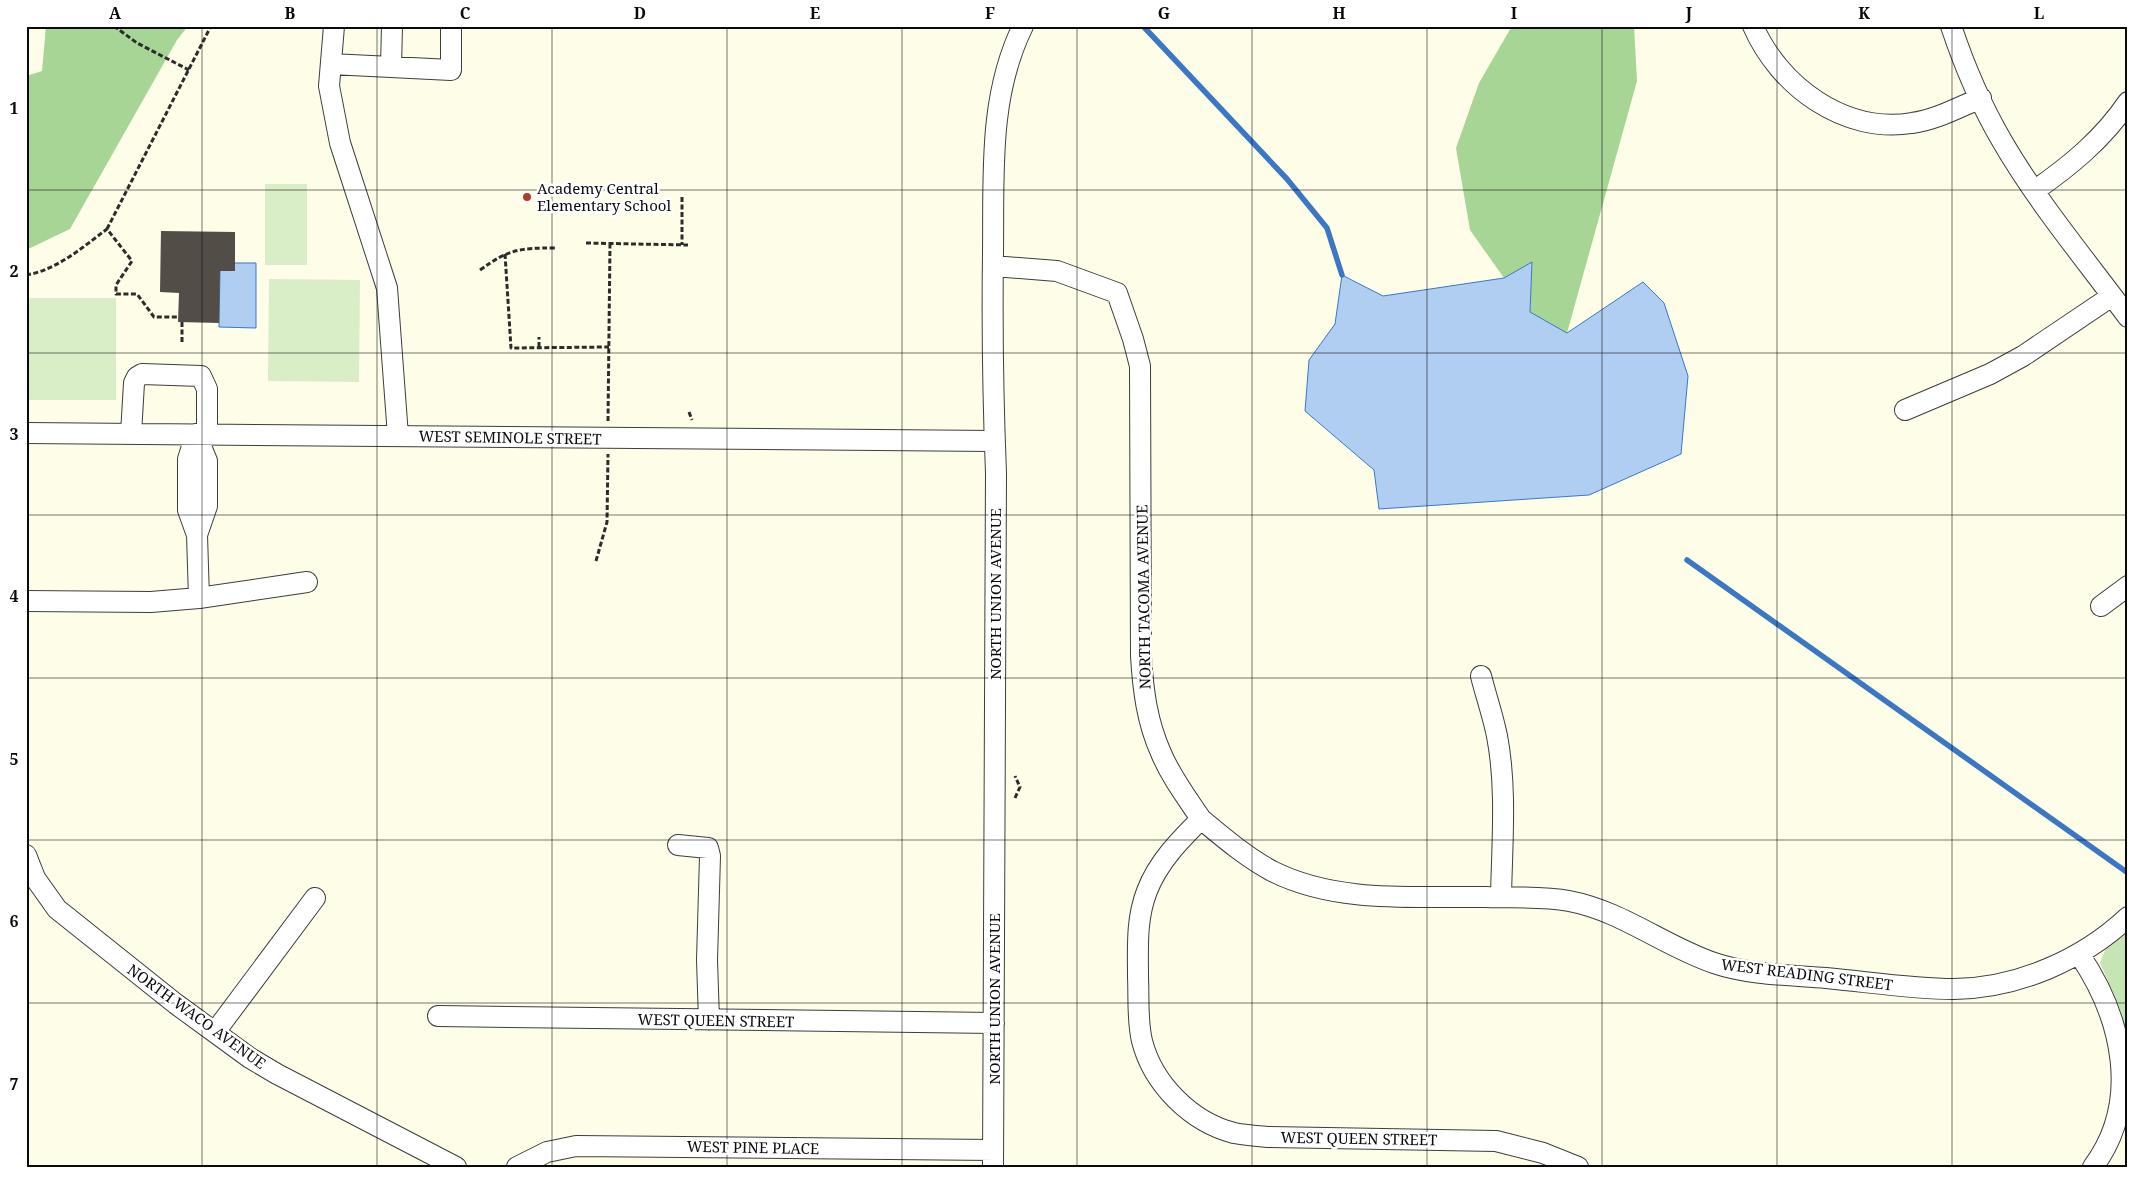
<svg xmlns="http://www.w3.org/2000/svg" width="2154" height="1193" font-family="'Noto Serif',serif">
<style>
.green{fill:#c6e5b5}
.forest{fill:#a7d595}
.pitch{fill:#d9edc6}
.water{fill:#b0cef2;stroke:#3b77c5}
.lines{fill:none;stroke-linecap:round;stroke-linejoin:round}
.stream{stroke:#3b77c5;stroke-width:5.5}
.building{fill:#524d47}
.minor-casing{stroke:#3d3d3d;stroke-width:22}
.path{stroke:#2c2c2c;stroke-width:3;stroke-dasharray:5 2.5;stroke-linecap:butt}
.minor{stroke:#fff;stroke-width:20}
.grid{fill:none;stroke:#0a0a0a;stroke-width:1;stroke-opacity:0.55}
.poi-dot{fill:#b23b2a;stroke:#fff;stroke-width:2}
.labels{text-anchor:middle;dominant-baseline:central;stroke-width:5;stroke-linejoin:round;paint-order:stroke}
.poi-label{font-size:15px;fill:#0a0a0a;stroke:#fff;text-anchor:start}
.street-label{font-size:15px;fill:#0a0a0a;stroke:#fff}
.neatline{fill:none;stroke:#0a0a0a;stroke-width:2}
.grid-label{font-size:16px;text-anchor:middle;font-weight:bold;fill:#0a0a0a}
</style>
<rect width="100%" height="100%" fill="#fefde8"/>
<path class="green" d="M2128,931v108l-10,-36 -18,-40 6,-15z"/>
<path class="forest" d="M46,26h142l-11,14 -107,189 -44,21v-174l16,-5z
M1512,26h122l3,55 -70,252 -37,-21 2,-50 -28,16 -34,-48 -14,-82 23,-65z"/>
<path class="pitch" d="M265,184h42v81h-42z
M269,279l91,1 -1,102 -91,-1z
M26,298h90v102h-90z"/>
<path class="water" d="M1532,262l-2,50 37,21 76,-51 21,21 24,73 -7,78 -92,41 -210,14 -5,-39 -69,-59 4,-51 26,-36 7,-49 41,21 121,-18z
M235,263h21v65l-37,-1 1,-56z"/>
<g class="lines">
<path class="stream" d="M1143,26l144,153 40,49 15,47
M1687,560l441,313"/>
</g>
<path class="building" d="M161,231l74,1v39h-15l-1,52 -41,-1 1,-29 -19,-1z"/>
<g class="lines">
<defs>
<path id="minor" d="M334,26l-5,60 11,57 47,145 11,148
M1753,26c26,60 91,108 159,97 24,-3 47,-16 69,-25
M1951,26c13,39 30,79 51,115 36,62 83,118 126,176
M331,64l120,6v-44
M391,67l1,-41
M2034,191c36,-25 69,-52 94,-89
M993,266l64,5 60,22 16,46 7,27 1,290c2,34 6,66 20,97 10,24 26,45 40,66 -21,21 -43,43 -54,72 -11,28 -9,56 -9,86 1,21 -1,43 4,64 11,43 49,81 92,92 11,2 23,3 34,4l228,4 47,12 35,14
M1905,410l85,-36 33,-18 89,-60
M26,433l968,8
M131,434l3,-51 3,-6 5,-3 59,2 6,13v45
M196,434l-8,25v51l9,25 2,63
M196,434l11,27v45l-10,29
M26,601l125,1 48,-4 108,-16
M2101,606l27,-20
M1481,676c5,20 12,40 16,60 10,52 5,108 4,161
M1201,819c23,19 45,38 71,52 65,33 144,25 214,26 28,1 56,-1 83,4 53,10 95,45 145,62 35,12 76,12 112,15 43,4 86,11 128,11 64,-1 128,-29 174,-72
M678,845l30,3 2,8 -3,104 2,60
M26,855l9,23 22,31 119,95 74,54 27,16 179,93
M2079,954c43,63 63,147 14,213
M438,1016l556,7
M215,1032l100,-134
M517,1167l30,-15 29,-6 417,4
M993,1167l3,-694c-3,-74 -4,-147 -3,-220 1,-77 -5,-156 30,-227"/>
</defs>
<use href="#minor" class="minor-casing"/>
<path class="path" d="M114,26l23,17 52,27
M682,197v48
M107,229l104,-203
M586,243l102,2
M505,254l6,94 98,-1
M480,270c29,-21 40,-22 75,-22
M26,275c31,-5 57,-28 81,-46l25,32 -16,24v9h21l17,23h24
M182,322v21
M539,347v-10
M689,412l3,8
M608,421l2,-177
M596,561l11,-39 1,-68
M1015,798l5,-11 -5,-11"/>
<use href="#minor" class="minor"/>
</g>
<path class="grid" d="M202,26v1141M377,26v1141M552,26v1141M727,26v1141M902,26v1141M1077,26v1141M1252,26v1141M1427,26v1141M1602,26v1141M1777,26v1141M1952,26v1141M26,190h2102M26,353h2102M26,515h2102M26,678h2102M26,840h2102M26,1003h2102"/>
<circle class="poi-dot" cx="527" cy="197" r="5"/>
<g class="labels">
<g class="poi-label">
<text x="537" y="188">Academy Central<tspan x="537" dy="17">Elementary School</tspan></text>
</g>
<g class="street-label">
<text transform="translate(510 437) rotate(1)">WEST SEMINOLE STREET</text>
<text transform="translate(995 594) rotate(-90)">NORTH UNION AVENUE</text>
<text transform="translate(1143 597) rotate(-91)">NORTH TACOMA AVENUE</text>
<text transform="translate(1807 974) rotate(7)">WEST READING STREET</text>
<text transform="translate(994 999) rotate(-90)">NORTH UNION AVENUE</text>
<text transform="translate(197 1016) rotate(36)">NORTH WACO AVENUE</text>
<text transform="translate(716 1020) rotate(1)">WEST QUEEN STREET</text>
<text transform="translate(1359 1138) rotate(1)">WEST QUEEN STREET</text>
<text transform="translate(753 1147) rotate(1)">WEST PINE PLACE</text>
</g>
</g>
<rect width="2154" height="1193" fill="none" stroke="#ffffff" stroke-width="55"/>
<rect x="28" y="28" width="2098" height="1138" class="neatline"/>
<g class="grid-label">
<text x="115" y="19">A</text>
<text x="290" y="19">B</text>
<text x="465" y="19">C</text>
<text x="640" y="19">D</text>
<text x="815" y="19">E</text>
<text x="990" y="19">F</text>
<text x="1164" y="19">G</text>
<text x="1339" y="19">H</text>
<text x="1514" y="19">I</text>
<text x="1689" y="19">J</text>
<text x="1864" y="19">K</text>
<text x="2039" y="19">L</text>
<text x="14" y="114">1</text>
<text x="14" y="277">2</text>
<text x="14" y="440">3</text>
<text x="14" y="602">4</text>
<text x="14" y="765">5</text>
<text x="14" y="927">6</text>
<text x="14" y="1090">7</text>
</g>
</svg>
